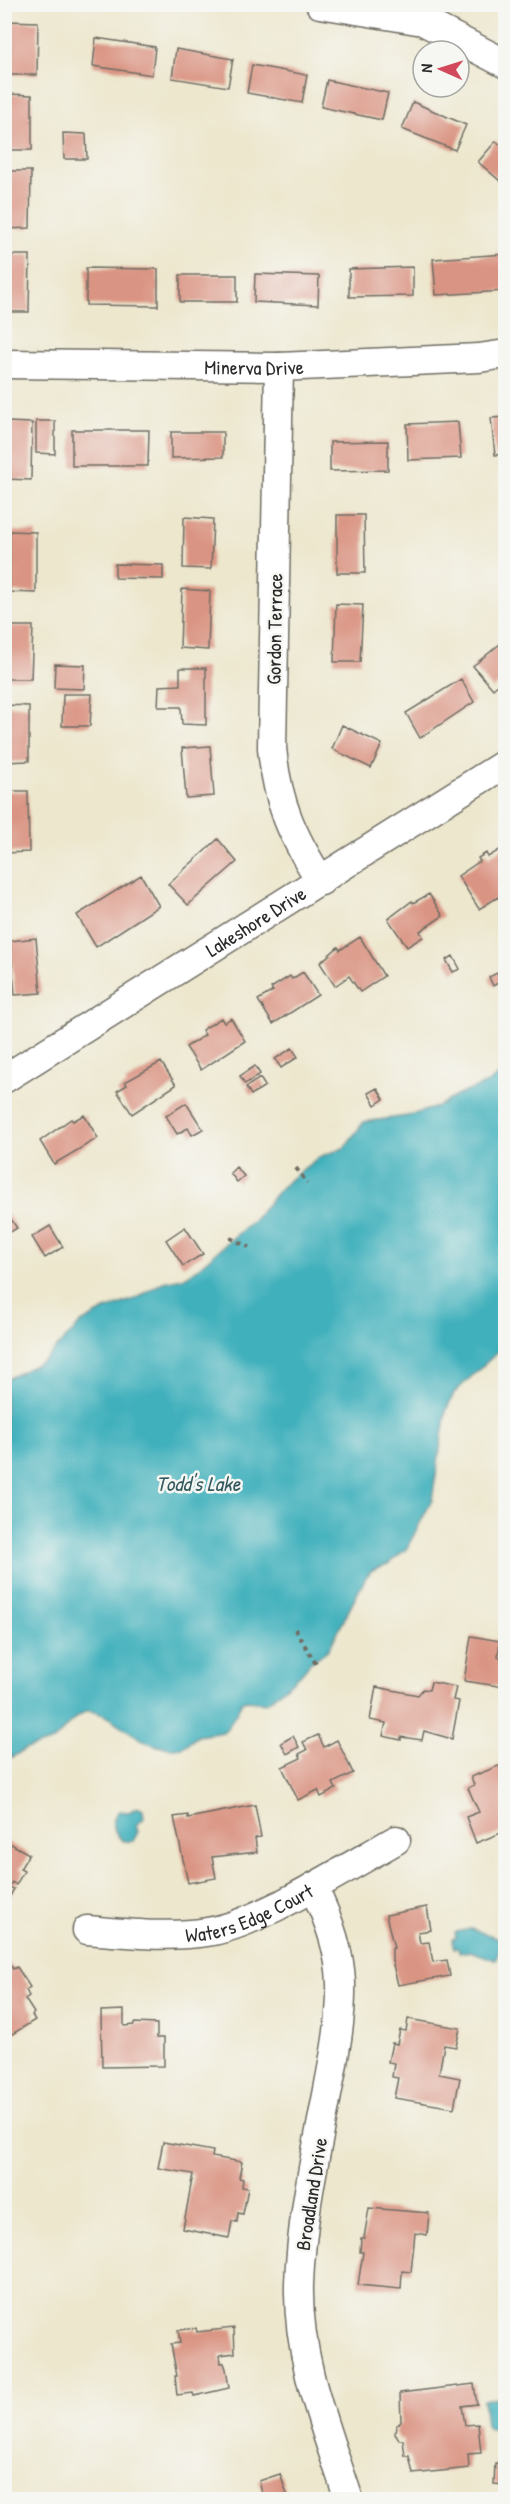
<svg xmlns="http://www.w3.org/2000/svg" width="510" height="2504" font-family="'Patrick Hand',sans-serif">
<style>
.water{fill:#41b0bc;stroke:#366e74;stroke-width:1.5}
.building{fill:#da9483}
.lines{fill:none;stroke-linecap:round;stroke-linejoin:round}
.minor-casing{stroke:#6f6d64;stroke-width:31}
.path{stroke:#6f6d64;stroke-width:4;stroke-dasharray:4.5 4.5;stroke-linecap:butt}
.minor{stroke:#fff;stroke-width:28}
.labels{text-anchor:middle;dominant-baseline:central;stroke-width:5;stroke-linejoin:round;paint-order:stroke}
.street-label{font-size:20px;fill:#2b2b2b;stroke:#f6f6f2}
.water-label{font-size:21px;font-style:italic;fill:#335a5e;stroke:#f6f6f2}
</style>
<rect width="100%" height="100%" fill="#f6f6f2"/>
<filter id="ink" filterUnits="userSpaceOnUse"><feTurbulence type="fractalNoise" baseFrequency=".0167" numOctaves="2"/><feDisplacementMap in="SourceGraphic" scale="12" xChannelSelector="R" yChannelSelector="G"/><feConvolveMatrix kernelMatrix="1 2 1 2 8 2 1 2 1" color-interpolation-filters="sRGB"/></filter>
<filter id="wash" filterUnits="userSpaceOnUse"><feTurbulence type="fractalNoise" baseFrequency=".008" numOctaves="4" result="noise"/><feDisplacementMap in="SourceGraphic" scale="24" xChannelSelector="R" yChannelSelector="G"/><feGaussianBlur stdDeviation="1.35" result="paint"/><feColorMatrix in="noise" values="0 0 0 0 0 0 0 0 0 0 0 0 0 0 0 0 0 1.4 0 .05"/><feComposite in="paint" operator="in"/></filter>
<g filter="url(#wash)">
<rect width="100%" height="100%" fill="#ede7ce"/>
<path class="water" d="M505,1071v274l-51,48 -8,18 -14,89 -25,48 -19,16 -16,6 -6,7 -37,72 -19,14 -9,11 -35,29 -19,-3 -5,2 -13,24 -6,6 -25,4 -15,11c-46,7 -65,-36 -97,-36l-11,7 -22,23 -27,8 -21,12v-381l40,-20 36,-37 22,-12 34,-13 26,-16 20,-4 10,-6 61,-52 26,-31 13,-12 26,-20 25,-9 20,-26 43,-6 30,-9 19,-11 32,-13z
M137,1807l6,3 1,8 -8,7 2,7 -5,9h-9c-10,-6 -15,-20 -5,-30l10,1z
M471,1929l31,10 -6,21 -26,-9 -11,2 -1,-5h-4l-2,-9 4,-1 -1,-6z
M498,2398l3,27h-3v3l-8,1 -4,-4 -3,-25z"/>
<g id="blocks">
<path class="building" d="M7,21l31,1 -1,53h-30z
M96,38l59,9 -3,28 -59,-9z
M176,49l57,10 -5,28 -56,-9z
M252,65l55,10 -5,28 -55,-10z
M327,80l61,13 -6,27 -61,-13z
M8,94l24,1v55h-24z
M413,102l53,23 -11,25 -53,-21z
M63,133l23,1 1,25h-23z
M496,141l10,9v36l-28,-24z
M4,171h27l-1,57 -26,1z
M506,254v37l-70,4 -3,-36z
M4,255h26l-1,57h-25z
M413,267v29l-64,1v-28z
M86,268l72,1v37l-72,-1z
M255,274l64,2 -1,29 -64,-3z
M180,275h57v27h-57z
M506,417v37l-11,1 -4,-37z
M36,421h19v33l-19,-1z
M6,422l26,1 -1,57 -26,-1z
M458,422l3,36 -53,2 -1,-36z
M72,430h77l-1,36h-76z
M171,432h52v25l-52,1z
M388,441v29l-58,1v-29z
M337,515h27l1,58h-28z
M184,517l29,2 -2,50 -28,-1z
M10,531l26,1v61l-26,-1z
M115,564l48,1v14l-48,-1z
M182,589l28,2 -2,59 -28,-2z
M336,604l27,1 -3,57h-26z
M5,626h28l-2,53h-26z
M506,639v39l-13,11 -20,-23z
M55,664l30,1 -1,24 -30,-1z
M180,668h26v57l-24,-1 -1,-17h-23l1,-21 21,-1z
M461,679l13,23 -54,36 -14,-25z
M63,694h29l-2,32h-28z
M4,705l25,1v55l-25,1z
M342,725l40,19 -11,24 -39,-19z
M210,746l4,50 -28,2 -4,-50z
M4,791h24l1,61 -25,1z
M218,839l19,23 -49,43 -20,-21z
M506,846v54l-4,3 -4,-6 -19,12 -21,-33 22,-15 -2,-3 8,-5 2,4z
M141,875l18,31 -63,41 -19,-32z
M429,894l14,22 -23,15 3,6 -16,10 -19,-28 24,-18 1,2z
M360,937l24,39 -24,16 -11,-16 -14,10 -15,-23 18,-16 2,3z
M36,938l5,55 -26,2 -5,-54z
M453,956l7,13 -7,3 -7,-12z
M501,971l4,8 -12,7 -4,-9z
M303,972l15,23 -45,29 -15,-24 15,-9 -2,-3 19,-12 2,3z
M221,1018l3,5 7,-5 14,23 -44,29 -15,-23 19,-12 -3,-5z
M292,1048l6,9 -17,11 -6,-9z
M161,1062l15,23 -44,29 -15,-23 10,-6 -2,-3z
M255,1066l5,8 -15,10 -5,-8z
M260,1078l5,8 -14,9 -5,-8z
M377,1088l7,11 -9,6 -7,-12z
M186,1103l17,26 -11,6 -4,-7 -11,6 -11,-18z
M84,1115l14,23 -44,26 -14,-23 31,-22 2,2z
M236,1167l8,9 -7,6 -7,-9z
M4,1209l13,19 -13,8z
M50,1226l13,21 -18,11 -13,-21z
M185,1227l18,27 -20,12 -17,-26z
M471,1636l29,5 -2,16 8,1 -1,29 -41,-6z
M431,1682l25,5 -3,13 6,1 -7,38 -28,-8 -2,9 -21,-3v3l-18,-4 3,-13 -16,-3 6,-33 42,8 5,-6 6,1z
M318,1735l6,12 13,-7 16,33 -20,10 3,6 -15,8 -3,-7 -20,10 -16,-33 19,-9 -2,-4 8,-4 -4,-8z
M293,1736l6,11 -12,7 -6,-11z
M506,1763v68l-30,12 -10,-26 13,-5 -11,-24 6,-3 -3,-8z
M255,1805l6,32 -6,1 2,14 -45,5 4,21 -28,5 -14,-66 14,-2v3z
M4,1840l25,14 -9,15 4,2 -8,14 -4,-3 -3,5 5,2 -10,17z
M427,1907l4,23 -13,2 2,11 9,-1 4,20 14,-2 3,16 -52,9 -6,-24v-13h2l-8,-33z
M10,1964l3,5 4,-2 13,20 -4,3 3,6 -4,3 9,14 -2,2 3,5 -29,18 -2,-71z
M124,2010v16l10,-1v-2l23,1v14h7v28l-62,1 -1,-56z
M408,2019l52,9 -4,19 -12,-2 -5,29 21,4 -6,30 -60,-10 4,-20 -6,-1 2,-14 -6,-1 4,-19 5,1 3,-14 6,1z
M163,2142l50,9 -1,6 30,5 -3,16 4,1 -1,8 6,1 -5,26 -5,-1 -1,9 -5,-1 -3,17 -46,-9 10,-55 -35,-6z
M369,2208l60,5 -2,22 -12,-2 -4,39 -9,-1 -1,18 -43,-4 5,-33h-3l1,-14h3z
M196,2328l1,4 37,-4 1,25 -15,2 1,8h3l2,6 3,19 -35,8 -1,-3 -16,2 -2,-19h2l-6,-32 9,-1 -2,-13z
M474,2384l3,20 -15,2 3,19 13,-1 3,29 -13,1 1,14 -56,6 -4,-18h-4l-2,-16h-4l-4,-6 1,-8 5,-4 -1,-29z
M495,2463l11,1v21l-12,-1z
M280,2474l9,26h-33l7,-3 -4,-16z"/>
</g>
</g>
<g filter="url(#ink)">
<use href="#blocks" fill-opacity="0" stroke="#6f6d64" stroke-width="1.5"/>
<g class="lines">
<defs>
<g id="minor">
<path d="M320,4l103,17 83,43"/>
<path id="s1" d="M4,364l275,3 200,-9 27,-4"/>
<path d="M279,367l-7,381c5,54 20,88 49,133"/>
<path id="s2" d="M4,1079l502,-316"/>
<path d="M313,1887c15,30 27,62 28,96 1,37 -7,75 -14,112 -12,63 -26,125 -28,189 -2,76 27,145 50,216"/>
<path id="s3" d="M87,1930c39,3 81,8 120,2 27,-4 52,-17 77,-29 38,-20 75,-42 112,-63"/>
</g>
</defs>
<use href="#minor" class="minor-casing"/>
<path class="path" d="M296,1168l11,15
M230,1238l19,9
M295,1629l21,35"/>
<use href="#minor" class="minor"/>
</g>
</g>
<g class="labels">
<g class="street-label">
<text stroke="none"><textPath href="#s1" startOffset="250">Minerva Drive</textPath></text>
<text transform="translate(274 629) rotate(-89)">Gordon Terrace</text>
<text stroke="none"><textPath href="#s2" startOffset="297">Lakeshore Drive</textPath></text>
<text stroke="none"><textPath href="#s3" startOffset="166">Waters Edge Court</textPath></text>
<text transform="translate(311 2194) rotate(-81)">Broadland Drive</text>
</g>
<g class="water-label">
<text x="198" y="1483">Todd's Lake</text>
</g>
</g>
<rect width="510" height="2504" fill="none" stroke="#f6f6f2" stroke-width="24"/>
<g transform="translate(441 69) rotate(273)"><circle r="28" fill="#f6f6f2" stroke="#a5a5a2" stroke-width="1.5"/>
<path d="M0-4.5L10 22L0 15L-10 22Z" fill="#d1495b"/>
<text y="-9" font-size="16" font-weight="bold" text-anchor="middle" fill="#2b2b2b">N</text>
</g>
</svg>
